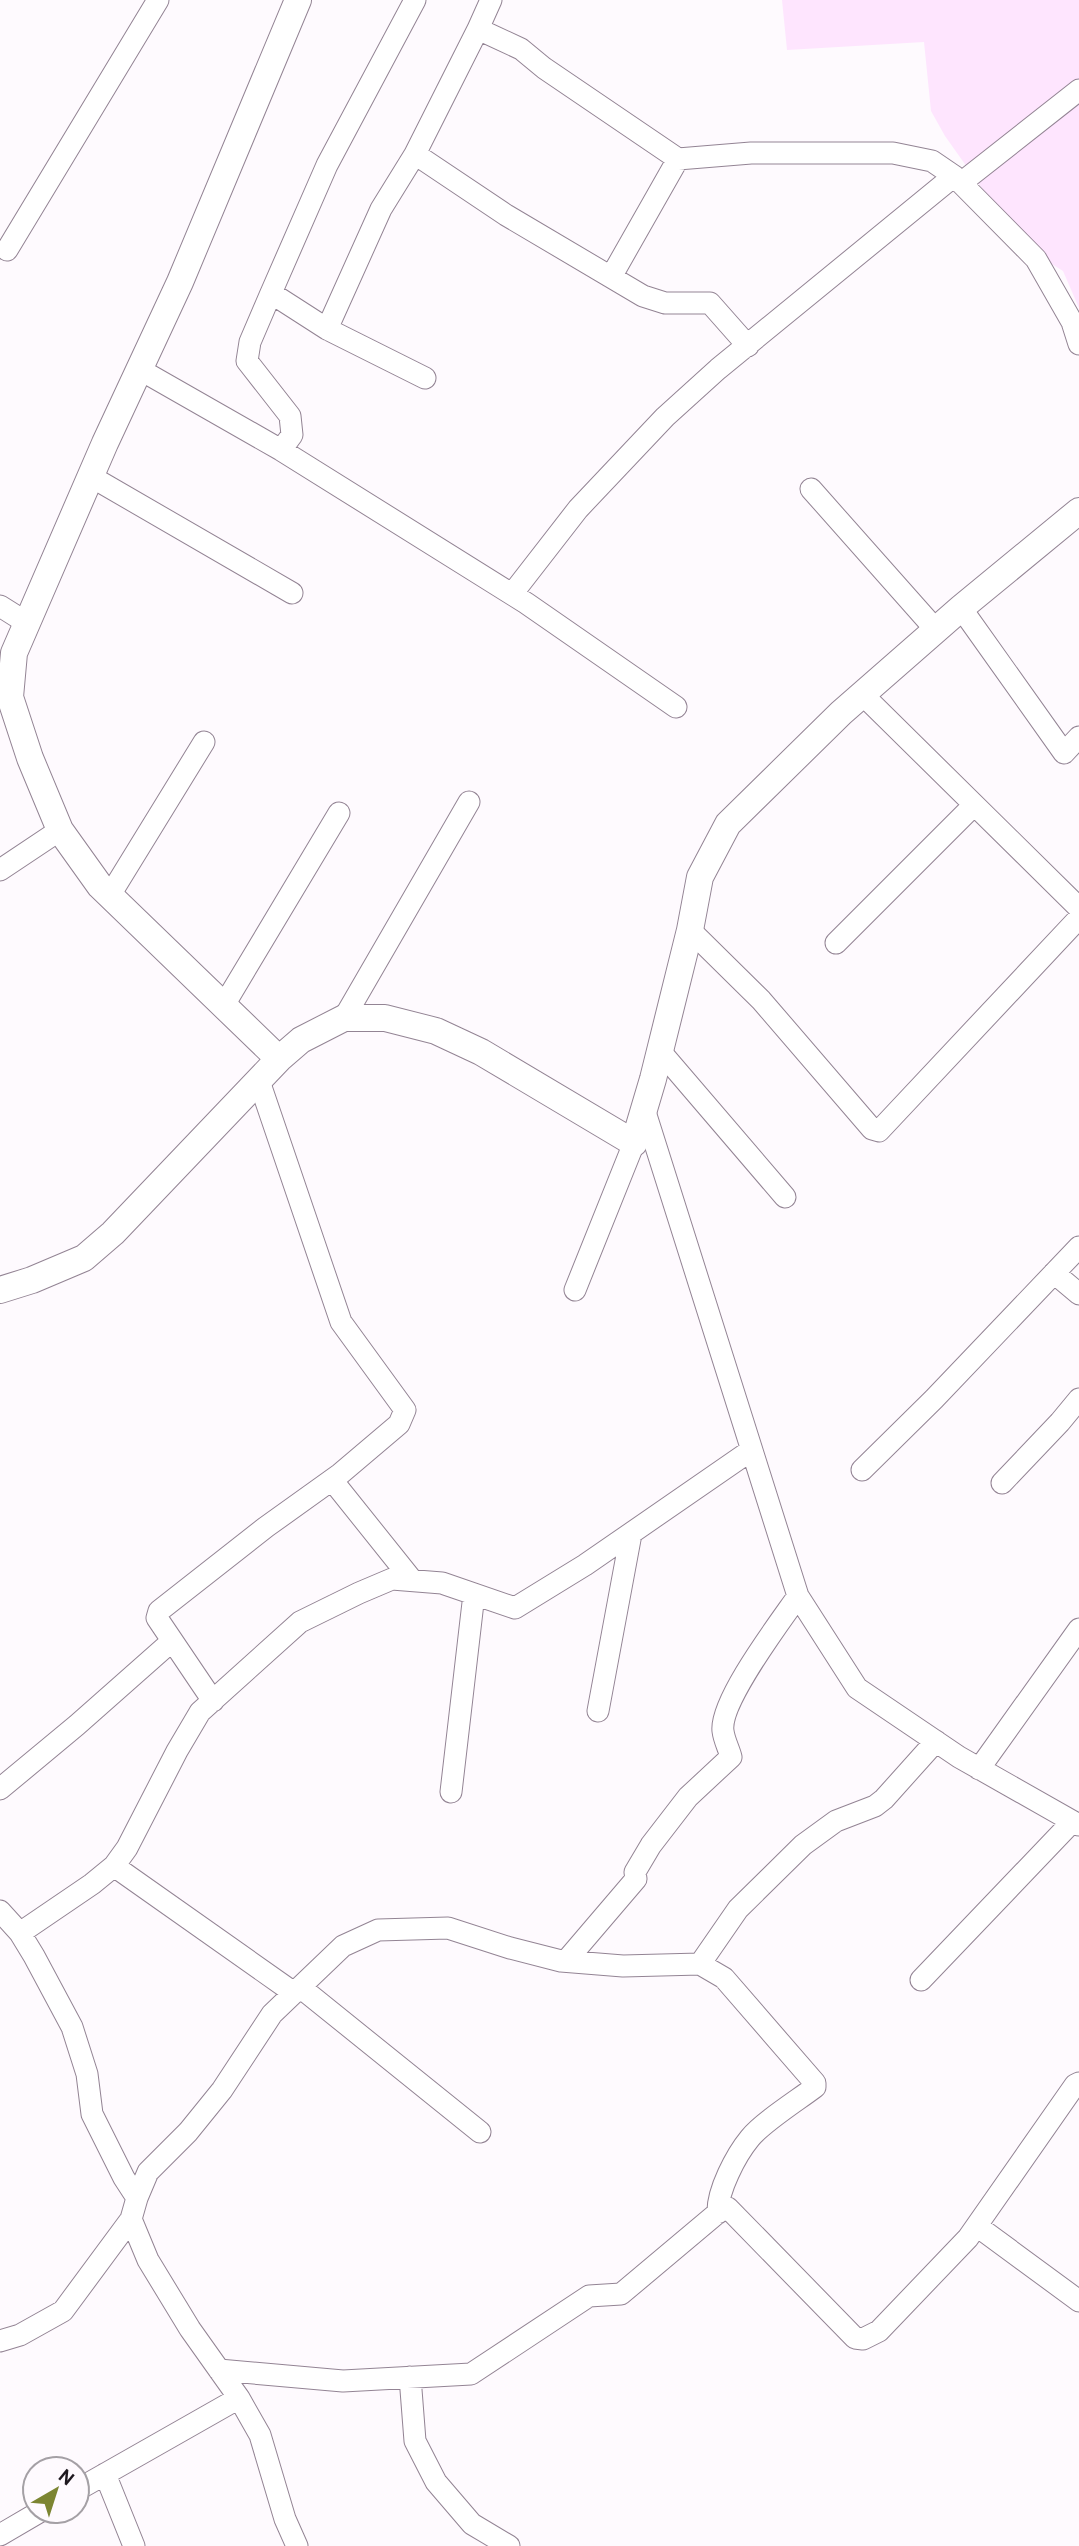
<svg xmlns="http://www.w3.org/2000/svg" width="1079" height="2546" font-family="Overpass,sans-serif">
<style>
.grass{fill:#fee5fe}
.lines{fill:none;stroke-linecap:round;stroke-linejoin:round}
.minor-casing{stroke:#938494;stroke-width:23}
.tertiary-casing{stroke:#938494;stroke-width:28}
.minor{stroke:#fff;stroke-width:21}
.tertiary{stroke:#fff;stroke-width:26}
</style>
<rect width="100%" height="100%" fill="#fefafe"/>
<path class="grass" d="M782,0h297v308l-16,-37 -40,-25 -78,-110 -14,-25 -7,-69 -137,8z"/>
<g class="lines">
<defs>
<path id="minor" d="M478,29l13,-29
M415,154l-34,55 -54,120 98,49
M961,183l118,-93
M7,250l151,-250
M611,277l67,-118
M271,293l56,-128 88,-165
M748,346l-38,-43h-45l-22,-7 -137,-81 -91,-61 63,-125 43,20 23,19 134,91 73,-6h142l39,8 22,15 82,83 36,63 7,22
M139,369l142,81 245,153 150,104
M281,450l11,-15 -2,-19 -43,-55 3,-19 21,-49 56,36
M90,476l202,117
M811,489l125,141
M512,594l66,-85 87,-92 53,-48 236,-193
M0,606l27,17
M961,608l103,145 15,-16
M862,694l217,214
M0,870l60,-40
M110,895l94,-153
M690,930l71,70 111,129 7,2 200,-213
M836,943l138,-138
M224,1005l115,-192
M344,1018l125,-216
M660,1051l125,146
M645,1112l153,484 59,92 102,69 120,68
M1054,1273l25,21
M575,1290l59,-147
M862,1470l72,-71 145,-152
M332,1480l80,100
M1002,1483l58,-61 19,-23
M213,1701l-56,-83 2,-7 107,-84 74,-53 59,-50 6,-14 -64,-88 -82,-241
M598,1711l33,-177
M979,1769l100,-140
M0,1789l77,-64 95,-84
M451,1792l23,-198
M114,1866l180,127
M0,1911l20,22 14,23 38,71 15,47 5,40 32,64 13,20 -6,21 17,41 42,69 49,69 21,37 25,84 12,27
M20,1933l72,-49 22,-18 13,-18 50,-97 23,-39 100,-90 59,-29 33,-14 50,4 73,25 70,-43 165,-114
M566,1961l70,-82 -1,-7 16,-27 37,-48 43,-40c-2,-8 -7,-17 -8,-26 -4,-29 57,-109 75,-135
M700,1964l38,-55 65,-64 33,-24 39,-15 9,-7 52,-58
M921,1980l151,-158
M300,1987l180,145
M137,2198l11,-26 40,-40 34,-42 50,-76 71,-68 35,-16 70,-2 62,20 51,13 62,5 77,-2 24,14 91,105v4c-17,13 -52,35 -65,51 -14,17 -33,53 -32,75
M977,2226l102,75
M0,2341l20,-6 43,-24 68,-92
M219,2370l124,11 128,-7 118,-78 32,-2 100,-84 7,-2 127,130 8,1 16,-8 89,-93 107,-153 4,-2
M410,2377l5,64 21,41 36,42 37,22
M105,2474l29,72
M77,2490l162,-92
M0,2535l41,-24"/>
<path id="tertiary" d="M279,1059l-179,-173 -40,-56 -30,-72 -20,-61 4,-44 91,-210 75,-161 118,-282
M0,1290l32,-10 52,-22 29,-25 166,-174 22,-19 43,-22h41l51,13 45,21 153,91 19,-64 37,-149 10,-53 28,-53 113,-111 120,-105 118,-97"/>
</defs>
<use href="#minor" class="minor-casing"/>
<use href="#tertiary" class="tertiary-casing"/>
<use href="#minor" class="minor"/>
<use href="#tertiary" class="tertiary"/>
</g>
<g transform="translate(56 2490) rotate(39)"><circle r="33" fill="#fefafe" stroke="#a4a0a5" stroke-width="2"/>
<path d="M0-5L12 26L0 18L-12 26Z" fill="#7c8532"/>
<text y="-10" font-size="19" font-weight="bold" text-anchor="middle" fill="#1e181f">N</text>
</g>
</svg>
